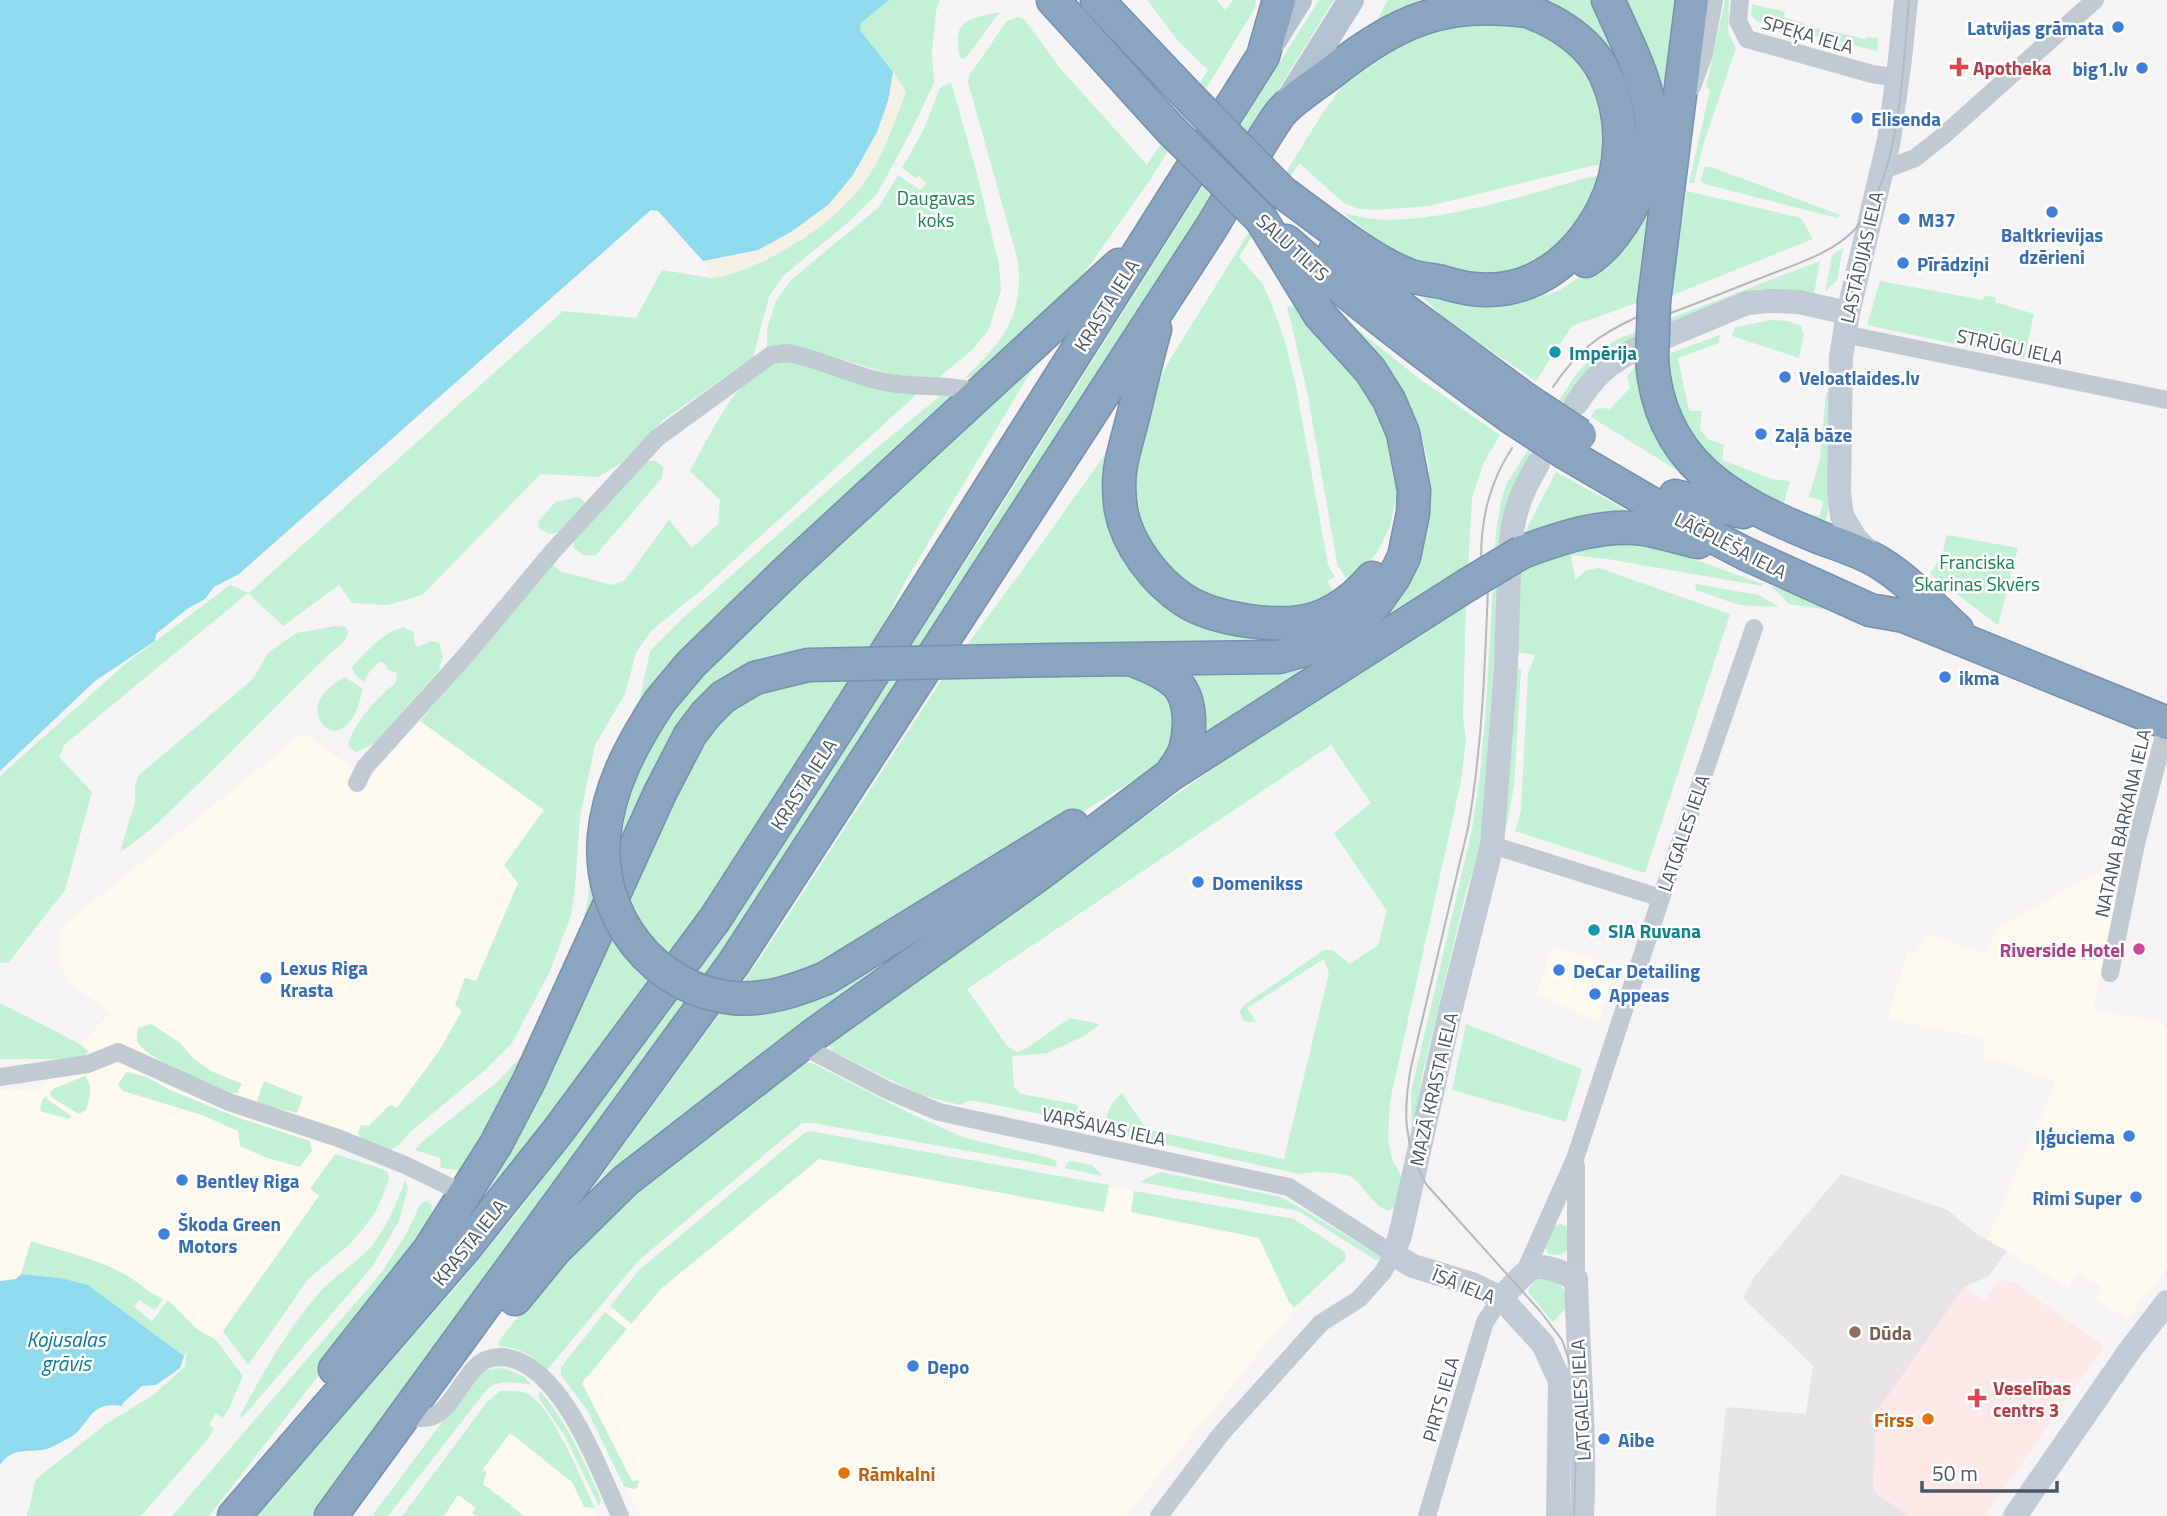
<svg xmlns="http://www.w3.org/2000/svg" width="2167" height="1516" font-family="'Titillium Web',sans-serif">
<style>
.commercial{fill:#fdf9ef}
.education{fill:#e6e4e5}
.medical{fill:#fce8e6}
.green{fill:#c3f1d5}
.sand{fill:#f5f0e5}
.water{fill:#90daee}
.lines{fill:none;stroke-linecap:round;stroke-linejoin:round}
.highway-casing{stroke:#7690ad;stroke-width:35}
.street{stroke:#c1cad2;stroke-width:18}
.secondary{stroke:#c1cbd6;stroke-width:24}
.primary{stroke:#b3c2d1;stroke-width:26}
.highway{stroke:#8ba5c1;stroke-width:32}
.tram{stroke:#b5b8bd;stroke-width:2}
.highway-bridge-casing{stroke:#7690ad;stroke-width:35;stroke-linecap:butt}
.highway-bridge{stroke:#8ba5c1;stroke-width:32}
.shop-dot{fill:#3f7fe0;stroke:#fff;stroke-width:2.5}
.health-dot{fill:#e0444e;stroke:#fff;stroke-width:2.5}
.culture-dot{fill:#0f9aa8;stroke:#fff;stroke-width:2.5}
.hotel-dot{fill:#d1479c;stroke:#fff;stroke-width:2.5}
.education-dot{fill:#8d6e63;stroke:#fff;stroke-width:2.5}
.food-dot{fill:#e8710a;stroke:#fff;stroke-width:2.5}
.labels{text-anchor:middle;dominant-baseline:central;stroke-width:5;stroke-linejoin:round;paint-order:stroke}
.shop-label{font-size:19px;font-weight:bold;fill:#366cbe;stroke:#fff;text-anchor:start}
.street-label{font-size:19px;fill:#4a5661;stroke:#fff}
.health-label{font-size:19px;font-weight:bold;fill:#be3a42;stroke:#fff;text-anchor:start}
.park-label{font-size:19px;fill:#17864f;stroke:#fff}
.culture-label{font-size:19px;font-weight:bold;fill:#0d838f;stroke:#fff;text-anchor:start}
.hotel-label{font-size:19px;font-weight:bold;fill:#b23c85;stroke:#fff;text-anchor:end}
.education-label{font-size:19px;font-weight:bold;fill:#785e54;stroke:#fff;text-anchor:start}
.food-label{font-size:19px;font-weight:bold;fill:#c56008;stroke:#fff;text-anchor:end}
.water-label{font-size:21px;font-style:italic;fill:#0c7c9b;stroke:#fff}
</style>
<rect width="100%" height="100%" fill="#f5f3f3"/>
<path class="commercial" d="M420,721l124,88 -39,56 13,18 -42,98 -11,-3 -3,32 -23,41 -42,58 -7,-4 -22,21 -7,-1 -3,8 -23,21 -16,42 -103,144 -19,-11 -29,-29 -21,-8 -19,-16 -96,-35 -11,33 -5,5 -16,2v-191l39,-1 71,-76 -41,-31 -9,-18 -1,-19 2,-18 242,-194 66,46z
M2121,860l5,1 -33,149 65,11 9,7v240l-40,51 -32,-20 6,-12 -24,-14 -8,15 -82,-48 69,-158 -55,-21 -17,-3 1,-19 -97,-20 19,-67 8,2 11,-21 60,21 10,-26z
M1552,947l46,13 -2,8 18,6 -16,49 -61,-30z
M813,1132l481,89 12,74 -180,221h-486l-71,-152 73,-91z
M507,1422l68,53 20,41h-176z"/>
<path class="education" d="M1841,1174l107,36 27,23 32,18 -18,25 -25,11 -88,142 -3,58 4,7 33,22h-195l11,-109 80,7 7,-48 -70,-68 11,-21z"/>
<path class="medical" d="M1999,1281h13l92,65 -119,170h-75l-33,-22 -4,-7 3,-58 -6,-8 94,-134 20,14z"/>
<path class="green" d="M884,0h56l-4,11 -4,40 2,32 -24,50 -33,61 -26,26 -68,56 -14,21 -16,60 -90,63 -42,43 -23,14 -57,-3 -119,121 -34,10 -36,-2 -13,-18 -56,41 -35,-33 -183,151 -6,13 33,35 -27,98 -56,72 -9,1v-187l124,-111 106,-80 19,8 314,-282 73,7 26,-48 49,8 21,-4 34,-14 67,-44 73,-123 -13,-21 -33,-42 1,-7z
M1147,0h70l8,10 8,-10h23l-1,8 -103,169 -87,123 -72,69 -29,10c38,-37 60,-62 54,-118l-50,-179 2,-8 37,-53 11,-4 7,3 34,47 88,98 61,-95 -29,-28z
M1319,0h15l-172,276 -411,637 -437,603h-59l201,-229 64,-78 204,-272 273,-424z
M1388,0h31l-42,20z
M1531,0h64l41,94 1,78 -6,-57z
M1621,0h59l-17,129z
M1725,0h4l-1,32 8,16 -32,94 -10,41h-5l21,-93 -4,-3z
M1752,4l33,8 -1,5 32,11 49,11 2,-2 11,1 -1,13 -121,-30 -5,-6z
M1000,12l-35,47 -5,-1c-9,-38 8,-39 40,-46z
M1521,19l57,37 20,33 12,77 -15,-1 -166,41 -54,4 -16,-1 -15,-6 -45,-40 -60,94 23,26 10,22 13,36 11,45 32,179 7,12 -8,4 8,14 -24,14 -83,-1 -56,-30 -33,-48 -10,-60 15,-57 24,-50 154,-249 25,-34 33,-34 33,-21z
M951,82l26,92 22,91 2,25 -13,41 -17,20 -33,27 -45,-3 -81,-25 -24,-4 -21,4v-21l9,-28 15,-21 88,-73 19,-32 22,15 7,-7 -8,-7 -2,3 -15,-11 21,-37 17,-43z
M1659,163l-17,138 -70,25 -36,55 -89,-60 -31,-30 1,-2 62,18 39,-3 40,-13 41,-26z
M1705,166l9,2 126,47 -2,3 -130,-33 -8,-4z
M1607,175l-20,49 -56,44 -36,11 -76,-14 -40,-23 -36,-30c58,25 182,-17 243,-34z
M1687,191l114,27 12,21 -145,58z
M1843,248l-6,32 -12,12 7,-37z
M1820,261l-6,32 -55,-4 -173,85 -58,86 -32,174 -16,214 -14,44 -45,188 -2,26 -7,35 -1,-49 61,-262 8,-56 6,-66 10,-176 5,-32 6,-17 67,-106 16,-18 24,-18 21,-9z
M1880,281l103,19 1,-4 12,1 -1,5 39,12 -10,45 -157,-34z
M1287,306l13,1 62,73 26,43 8,35v38l-6,30 -12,25 -29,34 -12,-22 -30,-172z
M1772,320l16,1 13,5 3,9 -5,23 -67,-22 3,-9z
M1352,325l69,55 79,55 -16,27 -12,36 -4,71 -265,167 -20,-62 56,-5 172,-105c5,-9 11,-19 14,-29 15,-56 -1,-111 -34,-157 -13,-19 -31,-35 -46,-52z
M1720,335l-1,8 -41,15 11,53h13l-2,18 8,10 16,6 -2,15 50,19 18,2 -7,26 -70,-40 -31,-45 -12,-31 -2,-37z
M1045,348l-139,232 -34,68 -163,259 -265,346 138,-259 151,-319 -213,406 -57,90 -22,-3 -1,-10 -25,-8 7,-8 75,-60 28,-29 57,-127 6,-27 4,-58 10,-67 38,-76 10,-47 34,-34 190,-167 70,-57 12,1 -268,290z
M800,360l99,32 18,2 -218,198 -48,39 -15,22 -11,41 -30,51 -15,72 -5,71 -4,28 -22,57 -37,70 -28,28 -74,61 -11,13 -8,5 -27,-9 -6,-8 3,-8 7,1 22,-21 7,3 42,-57 23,-40 -7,-6 10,-27 11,3 42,-98 -14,-18 40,-55 -124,-89 132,-156 10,7 51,13 12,-5 44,-60 23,28 26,-24 2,-24 -30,-29c20,-35 46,-97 88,-109 7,-2 15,-1 22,-2z
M1641,364l74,130 -124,-77 5,-8 10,-1 3,2 21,-22 -3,-12 9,-10z
M1829,391v118l-3,10 -6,5 -25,-13 25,5 3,-15 -14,-4 11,-38 6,-65z
M1110,447l44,146 170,41 -199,36 35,17 13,24 2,24 -5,14 -15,18 -316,196 205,-103 -470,353 185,-253 185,-284 93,-126z
M646,461h10l7,6 -1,11 -67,78 -12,-1 -10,-8 2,-10z
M1556,472l70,38v5l-103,26 1,-7z
M579,497l6,6 -27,29 -9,2 -9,-5 -2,-7 17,-20z
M1947,535l71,13 -20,77 -68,-51 12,-18z
M1634,542l28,6 101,36 -1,2 -155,-27 -36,-4 4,25 12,-10 12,-2 131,46 -85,259 -130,-42 6,-20 7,-137 7,-19 -17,-3 3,-86 78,-22z
M1695,584l64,11 20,12 -40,-2 -43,-15z
M1771,586l61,21 -3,3 -40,-6z
M1466,601l-3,117 3,22 -5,41 -71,320 -2,38 4,20 10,19 -5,27 -8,6c-17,-5 -22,-22 -36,-33 -8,-6 -43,-7 -54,-4l-186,-41 -7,-9c0,-14 6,-22 16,-31l24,36 138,30 45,-186 -5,-14 -77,49 9,14h-9l-5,-3 -2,-8 4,-6 80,-55h8l18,14 28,-19 9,-34 -53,-78 37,-30 -40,-58 -364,244 40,57 10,6 8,-3 45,-31 30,6 -14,11 -38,18 -36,3 2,31 7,7 54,10 5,5 -3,9 -7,2 -100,-20 -10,5 -39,-10 -89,-44 -3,-5 2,-10 8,-7 479,-333z
M337,626l9,1c3,6 2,9 -2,14 -52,47 -100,99 -151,148 -22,21 -47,47 -73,63l15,-50v-16l4,-11 114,-96 16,-27 27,-19z
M403,627l11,5v10l4,5 13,-6 8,2 4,13 -4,14 -64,73 -19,9 -8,-6c4,-21 31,-51 48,-63l1,-10 -9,-3 -4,-7 -5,-1 -9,9 -6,11 -9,-7 -3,-8c16,-17 29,-33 51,-40z
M1516,669h5l-7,118 -9,46 -1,-2z
M345,677l18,12c-4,13 -7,31 -20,39 -15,10 -29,-10 -25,-24 3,-12 17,-21 27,-27z
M0,1003l80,41 8,7 -2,5 -9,3h-77z
M151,1024l28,18 15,17 17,12 31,13 -5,9h-5c-21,-9 -80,-31 -93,-49 -3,-4 -2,-10 -1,-16z
M1466,1024l116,45 -16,53 -114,-32z
M798,1062l14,1 99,51 54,24 85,20 6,3 1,6 -244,-44h-11l-164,138 -91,109c-15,-14 -27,-23 -48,-24v-5l71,-91 38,-41z
M126,1072l21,5 23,13 69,28 71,23 2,10 -12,16 -33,-9 -27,-12 -2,-15 -36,-16 -79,-24 -5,-6z
M85,1076c9,11 5,21 1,34l-7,4 -28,-17 -1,-4 5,-5z
M264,1081l39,16 -6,16 -34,-8 -6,-4z
M46,1096l2,4 24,16 -3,3 -29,-8 2,-11z
M810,1131l299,54 -5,27 -285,-53 -157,129 -31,36 -21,-18 29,-36 165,-137z
M335,1154l47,15 6,4 1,7 -12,29 -14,20 -14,16 -40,33 -61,87 -25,-34 96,-135 -9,-7z
M1069,1161l23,4 11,11 -39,-8z
M1160,1172l120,25 19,10 82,50 -4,4 -79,-50 -158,-29z
M405,1181l3,6 -9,34 -27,46 -130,151 -2,-3c23,-42 47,-85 79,-122 15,-17 36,-29 52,-46 16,-20 25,-43 34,-66z
M1134,1191l160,28 51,33 1,7 -52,49 -5,-6 -30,-64 -128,-26z
M426,1201l5,3 2,17 -110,149 -114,146h-37l210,-244 24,-38 15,-31z
M1561,1224l6,3 3,5 -1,17 -9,6 -11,-1 -4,-6 8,-21z
M31,1241c31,10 67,18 95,34 14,8 21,17 37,24l-8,11 -16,-10 -5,7 18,14 16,-21 29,29 19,11 27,36 -13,30 -7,12 -7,-5 -7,11 5,5 -7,11 -66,76h-114l9,-37 70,-55 47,-29 32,-28 2,-17 -3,6 -96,-71 -27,-7 -40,-4z
M1545,1277c17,8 22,11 21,31l-13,14 -25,-30c2,-8 9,-13 17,-15z
M605,1312l22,17 -45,54 50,98 7,-1 -2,8 -4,1 -9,-3 -37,-76 -26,-35v-8z
M503,1368l20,8 9,9c-15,-2 -31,-6 -44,3l-100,128h-16l96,-129 18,-17z
M500,1391c8,0 21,-1 28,3 24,12 55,89 67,114l-11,-1 -12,-25 -62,-49 -27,36 3,3 -3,13c8,3 9,8 17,11v2l5,2v2l6,2v2l13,10h-48l-4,-3 4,-5 -18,-13 -14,21h-42l85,-114z
M540,1391c28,32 43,70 61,108l-2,7 -34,-70 -27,-39z"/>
<path class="sand" d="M893,72l13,20c-11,29 -21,59 -38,85 -31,47 -101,91 -157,101l-8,-17 55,-11 95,-75 24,-43 11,-31z"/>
<path class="water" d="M0,0h889l-28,23 -1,7 33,42 -5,29 -11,31 -24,43 -25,30 -37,27 -33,18 -55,11 -45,-50 -7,-1 -412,364 -25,13 -9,12 -18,10 -31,25 -1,7 -60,40 -95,90z
M21,1274l40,4 27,7 96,71 -4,12 -24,17 -14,1 -19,17 -1,3c-36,-6 -31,22 -55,33 -8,4 -17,10 -25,11 -19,2 -30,-2 -42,15v-184l16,-2z"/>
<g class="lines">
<defs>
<path id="highway" d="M1053,0l117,129
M1097,0l93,98
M1286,241c72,63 148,121 226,177
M1335,251l71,60 118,87
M1586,261c22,-14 39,-40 50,-63 36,-77 3,-128 -28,-198
M1654,301l38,-301
M1155,329c-8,29 -15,58 -22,88 -9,36 -18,54 -12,93 6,34 34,71 63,90 31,20 98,30 133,18 23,-8 40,-22 55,-40
M1652,360c7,102 78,141 164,176 20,8 45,15 64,27 28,17 52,44 77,67
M1567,454l106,62 73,38 124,56 34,6 263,107
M1675,496l68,16
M1522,552c39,-14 80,-29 122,-23 18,3 36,9 54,13
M1058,660l221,-3 29,-8 45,-23 22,-22 19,-27 10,-20 9,-44 1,-23 -11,-57 -14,-33 -19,-30 -50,-55 -59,-96
M1133,660c15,6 31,12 43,23 16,16 15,48 9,67 -3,9 -9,16 -14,24
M660,701l31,-37 97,-94 331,-305
M826,978l247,-152
M515,1299l40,-49 70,-69 187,-145 226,-161 132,-100 297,-190
M335,1369l94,-119 67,-106 33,-63 131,-288 30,-58 16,-21 17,-17 32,-19
M234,1516l231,-268 93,-117 157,-212 133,-206 415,-657 16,-56
M331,1516l403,-553 477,-735c23,-37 43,-77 68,-113 11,-15 38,-31 53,-43 63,-50 111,-72 195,-61 32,11 65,33 79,65 19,42 18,92 -3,133 -26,50 -71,87 -130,80 -11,-1 -21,-4 -31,-7 -10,-2 -22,-3 -31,-6 -42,-15 -92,-58 -129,-84"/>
</defs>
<use href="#highway" class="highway-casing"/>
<path class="street" d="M1740,0l-2,21 9,18 125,35 26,4
M1692,87l12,-33 10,-54
M1881,171l34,-13 28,-22 152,-136
M1844,334l323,66
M357,783l8,-16 101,-112 87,-104 104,-113 114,-83 17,-2c37,7 72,27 110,31 21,3 64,0 79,10
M1492,845l169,53
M2110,973l26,-129 31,-120
M812,1036l4,17 71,37 52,22 350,75 104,67 -10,18 -24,27 -38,24 -100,111 -62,82
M0,1077l88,-13 30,-12 111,50 109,36 67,27 60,29
M1576,1166v113
M1526,1269l49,-110 86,-261 93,-270
M404,1418c8,-1 19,1 27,-1 21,-7 33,-44 51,-55 6,-4 13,-5 20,-5 59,4 97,113 118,159
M1427,1516l58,-194 16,-24"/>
<path class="secondary" d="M1668,336l79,-33 22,-2 30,1 49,11
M1576,404c19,-29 30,-39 60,-55
M1511,542c2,-30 12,-53 27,-78
M1873,556l-17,-17 -14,-23 -3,-24 2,-135 7,-44 41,-173 11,-81 6,-59
M1509,574l-3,92 -14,179 -42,167 -50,224 -7,18 20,12 59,18 29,14 42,46 17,37 -2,135
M1501,1298c31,-32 30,-41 75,-19 2,79 10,157 6,237
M2015,1516l115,-166 37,-48"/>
<path class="primary" d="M1274,40l25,-40
M1289,99l62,-99"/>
<use href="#highway" class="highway"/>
<path class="tram" d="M1668,314c30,-11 60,-23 90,-35 32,-13 76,-25 99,-52 44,-52 46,-161 52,-227
M1553,387c24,-36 45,-52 84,-70
M1481,560c0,-41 8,-77 31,-112
M1488,587c-3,81 -6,161 -20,241l-57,239c-8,44 -8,76 15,117l114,127 22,29 10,29 5,46 -3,101"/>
<defs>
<path id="highway-bridge" d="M1190,98l92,94
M1170,129l91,90
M1652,360l2,-59
M1524,398l56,37
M1512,418l55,36
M1467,585l55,-33
M755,678l53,-13 250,-5
M660,701c-27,41 -52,86 -56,136 -7,79 50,153 129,161 33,3 64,-8 93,-20"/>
</defs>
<use href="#highway-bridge" class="highway-bridge-casing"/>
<use href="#highway-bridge" class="highway-bridge"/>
</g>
<g class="shop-dot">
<circle cx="2118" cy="27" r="7"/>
<circle cx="2142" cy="68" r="7"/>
<circle cx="1857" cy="118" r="7"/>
<circle cx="2052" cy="212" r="7"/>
<circle cx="1904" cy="219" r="7"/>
<circle cx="1903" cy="263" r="7"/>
<circle cx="1785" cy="377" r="7"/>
<circle cx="1761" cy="434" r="7"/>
<circle cx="1945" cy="677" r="7"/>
<circle cx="1198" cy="882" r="7"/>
<circle cx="1559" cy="970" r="7"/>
<circle cx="266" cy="978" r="7"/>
<circle cx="1595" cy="994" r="7"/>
<circle cx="2129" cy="1136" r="7"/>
<circle cx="182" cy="1180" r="7"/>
<circle cx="2136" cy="1197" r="7"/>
<circle cx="164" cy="1234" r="7"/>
<circle cx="913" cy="1366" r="7"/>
<circle cx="1604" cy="1439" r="7"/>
</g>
<g class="health-dot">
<path d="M1955.5 56.5h7v7h7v7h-7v7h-7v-7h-7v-7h7z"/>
<path d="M1973.5 1387.5h7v7h7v7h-7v7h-7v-7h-7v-7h7z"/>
</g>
<g class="culture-dot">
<circle cx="1555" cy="352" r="7"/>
<circle cx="1594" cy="930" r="7"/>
</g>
<circle class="hotel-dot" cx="2139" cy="949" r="7"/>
<circle class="education-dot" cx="1855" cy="1332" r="7"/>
<g class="food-dot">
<circle cx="1928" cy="1419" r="7"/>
<circle cx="844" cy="1473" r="7"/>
</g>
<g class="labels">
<g class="shop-label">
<text x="2104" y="27" text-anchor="end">Latvijas grāmata</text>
<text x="2128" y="68" text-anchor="end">big1.lv</text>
<text x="1871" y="118">Elisenda</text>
<text x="1918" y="219">M37</text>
<text x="2052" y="234" text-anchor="middle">Baltkrievijas<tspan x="2052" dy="22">dzērieni</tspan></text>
<text x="1917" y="263">Pīrādziņi</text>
<text x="1799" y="377">Veloatlaides.lv</text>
<text x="1775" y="434">Zaļā bāze</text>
<text x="1959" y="677">ikma</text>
<text x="1212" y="882">Domenikss</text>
<text x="280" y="967">Lexus Riga<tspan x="280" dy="22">Krasta</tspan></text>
<text x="1573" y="970">DeCar Detailing</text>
<text x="1609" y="994">Appeas</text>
<text x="2115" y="1136" text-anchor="end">Iļģuciema</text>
<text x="196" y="1180">Bentley Riga</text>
<text x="2122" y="1197" text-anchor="end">Rimi Super</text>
<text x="178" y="1223">Škoda Green<tspan x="178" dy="22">Motors</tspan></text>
<text x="927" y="1366">Depo</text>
<text x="1618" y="1439">Aibe</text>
</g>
<g class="street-label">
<text transform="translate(1808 34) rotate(16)">SPEĶA IELA</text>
<text transform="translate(1293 247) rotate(42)">SALU TILTS</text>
<text transform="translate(1861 257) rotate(-77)">LASTĀDIJAS IELA</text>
<text transform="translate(1106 305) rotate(-58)">KRASTA IELA</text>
<text transform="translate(2010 346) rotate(12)">STRŪGU IELA</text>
<text transform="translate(1731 545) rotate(27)">LĀČPLĒŠA IELA</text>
<text transform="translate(803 784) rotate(-57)">KRASTA IELA</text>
<text transform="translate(2122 823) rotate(-77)">NATANA BARKANA IELA</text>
<text transform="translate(1683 833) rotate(-71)">LATGALES IELA</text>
<text transform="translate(1433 1089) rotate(-77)">MAZĀ KRASTA IELA</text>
<text transform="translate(1104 1126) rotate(12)">VARŠAVAS IELA</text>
<text transform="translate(469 1242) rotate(-51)">KRASTA IELA</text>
<text transform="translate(1464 1285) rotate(22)">ĪSĀ IELA</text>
<text transform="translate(1440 1399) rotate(-74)">PIRTS IELA</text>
<text transform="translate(1580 1400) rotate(-93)">LATGALES IELA</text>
</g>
<g class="health-label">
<text x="1973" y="67">Apotheka</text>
<text x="1993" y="1387">Veselības<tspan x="1993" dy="22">centrs 3</tspan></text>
</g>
<g class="park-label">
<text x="936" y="197">Daugavas<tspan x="936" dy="22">koks</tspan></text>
<text x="1977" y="561">Franciska<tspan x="1977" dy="22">Skarinas Skvērs</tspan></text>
</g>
<g class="culture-label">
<text x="1569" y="352">Impērija</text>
<text x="1608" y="930">SIA Ruvana</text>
</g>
<g class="hotel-label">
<text x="2125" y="949">Riverside Hotel</text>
</g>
<g class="education-label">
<text x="1869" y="1332">Dūda</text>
</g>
<g class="food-label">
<text x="1914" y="1419">Firss</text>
<text x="858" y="1473" text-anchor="start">Rāmkalni</text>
</g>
<g class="water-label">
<text x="66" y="1339">Kojusalas<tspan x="66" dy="24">grāvis</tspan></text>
</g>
</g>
<path d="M1922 1481v10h135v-10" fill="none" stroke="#4a5661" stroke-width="3.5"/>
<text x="1932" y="1481" font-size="21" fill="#4a5661" stroke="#ffffff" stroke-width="5" paint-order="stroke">50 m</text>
</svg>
